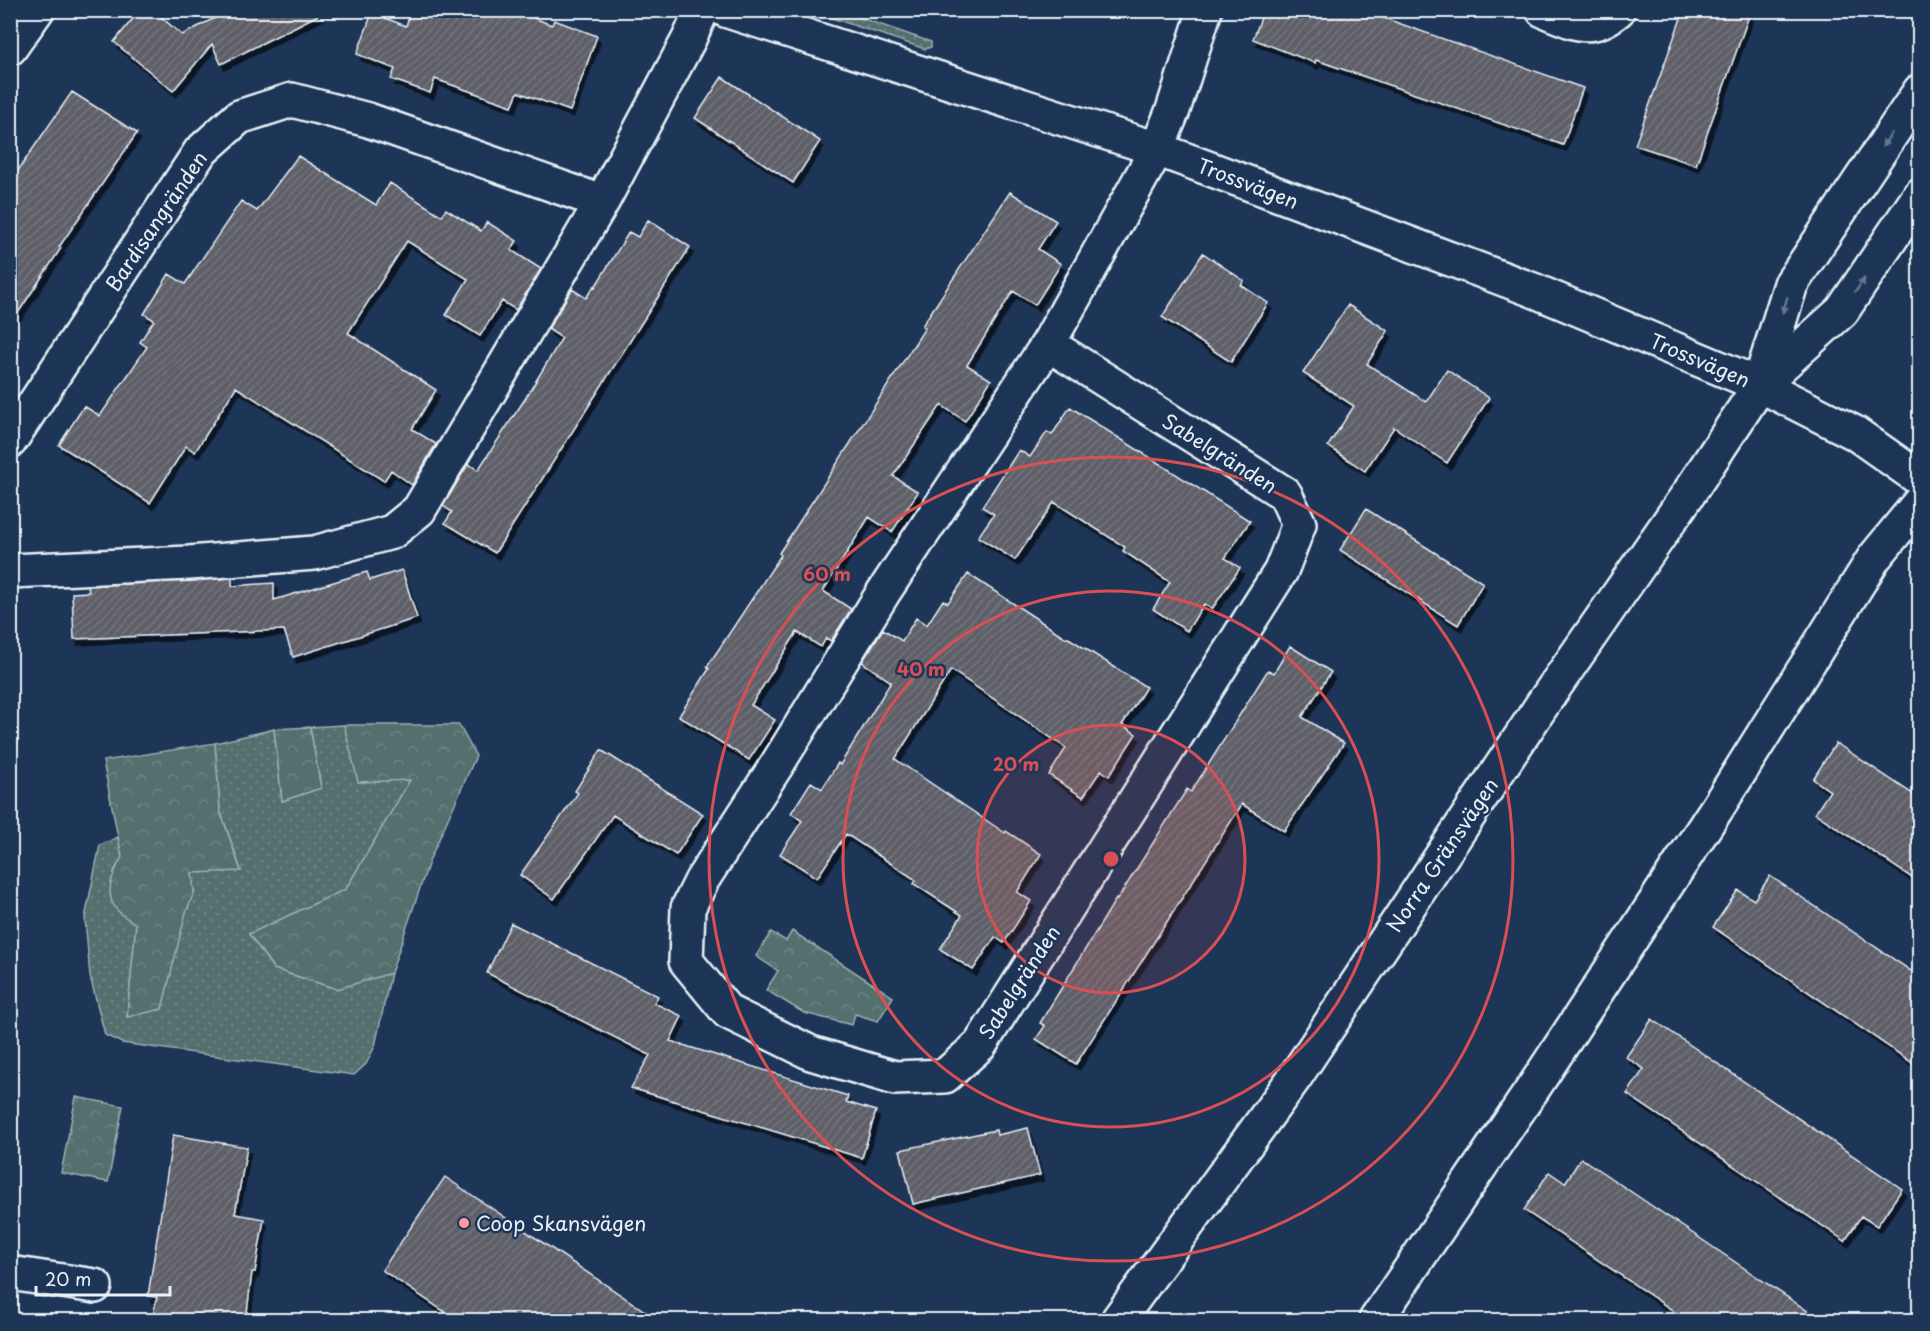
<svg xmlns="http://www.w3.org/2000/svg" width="1930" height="1331" font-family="'Playpen Sans',sans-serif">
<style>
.grass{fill:url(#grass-dots);stroke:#9eb0b3;stroke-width:1.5}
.forest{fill:url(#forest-crowns);stroke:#9eb0b3;stroke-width:1.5}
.building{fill:url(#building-hatch);stroke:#e8f1f8;stroke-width:1.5;filter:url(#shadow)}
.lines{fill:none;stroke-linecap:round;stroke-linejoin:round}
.minor-casing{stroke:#e8f1f8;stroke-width:38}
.minor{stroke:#1d3557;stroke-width:33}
.oneway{fill:#64778f}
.ring{fill:none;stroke:#da5052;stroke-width:3}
.poi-dot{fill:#ff9aa2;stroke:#1d3557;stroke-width:2}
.labels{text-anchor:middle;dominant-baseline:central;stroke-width:5;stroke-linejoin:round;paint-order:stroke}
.street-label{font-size:20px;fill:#e8f1f8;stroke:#1d3557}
.poi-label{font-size:20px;fill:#e8f1f8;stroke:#1d3557;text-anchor:start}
.centre{fill:#da5052;stroke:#1d3557;stroke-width:3}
.ring-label{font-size:18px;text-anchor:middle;font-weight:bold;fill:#da5052;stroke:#1d3557;stroke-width:5;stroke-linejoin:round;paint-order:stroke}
</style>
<defs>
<pattern id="grass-dots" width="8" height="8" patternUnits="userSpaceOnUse" patternTransform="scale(1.5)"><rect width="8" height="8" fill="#53706e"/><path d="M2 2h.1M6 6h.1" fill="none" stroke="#6c8583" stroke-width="1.8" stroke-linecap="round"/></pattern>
<pattern id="forest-crowns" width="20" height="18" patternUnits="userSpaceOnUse" patternTransform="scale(1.5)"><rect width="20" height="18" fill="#53706e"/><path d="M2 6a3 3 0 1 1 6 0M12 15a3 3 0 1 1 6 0" fill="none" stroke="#6c8583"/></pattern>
<pattern id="building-hatch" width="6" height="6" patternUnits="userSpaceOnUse" patternTransform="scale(1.5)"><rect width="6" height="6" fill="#5e5e68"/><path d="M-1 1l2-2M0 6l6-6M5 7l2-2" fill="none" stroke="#75767e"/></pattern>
<filter id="shadow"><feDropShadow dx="3.5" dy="6" stdDeviation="0" flood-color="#0009"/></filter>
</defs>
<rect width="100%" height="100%" fill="#1d3557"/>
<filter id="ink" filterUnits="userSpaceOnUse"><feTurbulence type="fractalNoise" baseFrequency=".0167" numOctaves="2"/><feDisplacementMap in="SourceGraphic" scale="12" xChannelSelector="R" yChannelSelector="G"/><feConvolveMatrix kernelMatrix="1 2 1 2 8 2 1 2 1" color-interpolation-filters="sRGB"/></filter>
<g filter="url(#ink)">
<path class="grass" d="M811,11h30l90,31v5l-6,2z
M344,725l15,57 52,-3 -65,110 -97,45 25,35 63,20 54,-16 -16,73 -9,18 -12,11 -232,-32 -17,-8 -15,-59 -5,-58 15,-73 18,-8 4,21 -8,13 3,38 19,15 -9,93 59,-105 8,-19 -2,-21 49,-2 -21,-60 -5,-67 59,-14 8,72 39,-13 -11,-61z"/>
<path class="forest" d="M344,725h115l17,31 -46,103 -39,114 -54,16 -63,-20 -25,-35 97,-45 64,-109 -52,2z
M310,727l11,61 -39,13 -8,-72z
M215,743l5,67 21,61 -49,2 2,20 -8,19 -24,97 -35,8 9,-93c-6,-4 -14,-8 -19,-14 -14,-16 -4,-37 5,-53l-19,-96z
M792,931l101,66 -15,24 -23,-7 -3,11 -48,-12 -38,-23 12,-19 -22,-15 15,-24 15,9z
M76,1097l47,9 -15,76 -47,-9z"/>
<path class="building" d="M140,10h13l29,25 48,-25h98l-107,54 -9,-20 -39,47 -59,-49z
M411,10h101l40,15 2,-5 43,16 -27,75 -52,-19 -6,14 -77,-27 -5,14 -39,-14 4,-10 -38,-15 15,-41 34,13z
M1264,10h97l222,78 -20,57 -247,-85 -1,3 -62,-24z
M1684,10h67l-55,155 -61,-20z
M722,77l98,64 -27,42 -98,-65z
M72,92l65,41 -78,114 2,1 -51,77v-143z
M298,156l78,49 14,-22 52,33 4,-7 35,22 6,-9 30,19 -6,9 30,19 -25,41 -14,-9 -22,35 -34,-21 22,-36 -61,-38 -59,92 88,57 -24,39 24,15 -24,41 -21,-15 -7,11 -148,-94 -41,65 -9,-6 -36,57 -91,-58 25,-39 16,10 47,-69 -7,-5 14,-22 -10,-6 25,-40 16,10 56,-83 16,10z
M1010,192l46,29 -18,28 23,15 -26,41 -22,-14 -46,74 24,15 -26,41 -24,-16 -48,71 25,16 -26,40 -23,-15 -46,74 28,18 -20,32 -5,-3 -5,9 -24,-15 -46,73 24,15 -26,40 -70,-44 30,-47 -2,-2 74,-112 -2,-2 146,-225 -3,-2z
M648,220l42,27 -195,306 -50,-30 7,-11 -9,-6 25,-42 10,6 47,-71 37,-61 -14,-9 24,-40 14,9 8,-12 1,1 34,-55 9,5z
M1203,253l41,28 -3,4 27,18 -37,59 -69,-45z
M1348,305l40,26 -21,33 59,38 21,-32 42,28 -42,65 -53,-36 -29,44 -37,-25 26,-40 -51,-33z
M1070,407l180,114 -25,37 15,10 -28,41 -8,-5 -17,27 -34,-22 17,-27 -47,-31 2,-4 -71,-45 -39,58 -37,-23 16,-23 -12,-7 37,-57 11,7 17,-25 5,3z
M1366,509l117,74 -25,42 -118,-75z
M402,570l15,48 -124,39 -9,-27 -210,9 -2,-46 17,-1 -1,-6 144,-8v8l42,-3v17l93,-28 3,8z
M968,574l98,64 1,-1 79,50 -24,38 14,9 -27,42 -8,-6 -18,27 -34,-22 17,-27 -115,-78 -56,89 110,74 1,-2 35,23 -24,38 14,9 -27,42 -9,-6 -22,33 -33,-21 22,-34 -48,-31 2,-4 -70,-46 -29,44 -37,-24 22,-33 -11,-8 20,-31 11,7 16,-26 2,2 51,-83 -29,-20 21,-33 19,12 14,-23 11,7 16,-25 5,3z
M1290,646l41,26 -29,45 42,26 -60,88 -42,-27 -166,260 -40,-25 9,-13 -5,-3 76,-124 1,1 70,-111 4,3 77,-122 6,3z
M1836,743l84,56v84l-105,-70 15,-22 -17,-12z
M601,750l102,64 -27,41 -63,-40 -59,84 -34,-24 58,-82 -3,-2z
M1770,876l150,101v91l-207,-141 25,-37 16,10z
M511,923l147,73 -4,7 28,13 -12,25 178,55 -2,6 30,9 -14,47 -231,-70 19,-33 -163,-82z
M1652,1019l250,170 -25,37 -16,-10 -16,25 -218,-147 17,-25 -18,-12z
M1028,1128l12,47 -127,29 -13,-54 96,-20 1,5z
M173,1135l74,12 -12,67 29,5 -9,53h-3l-6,48h-94l5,-23 -9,-1z
M1581,1158l157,106 83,56h-134l-163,-110 25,-38 16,11z
M445,1177l213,143h-201l-75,-50z"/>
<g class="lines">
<defs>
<path id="minor" d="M725,10l432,139 376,141 227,95 95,48 65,46
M1543,10c32,12 46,24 75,0
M10,48l27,-38
M1048,344l237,150 14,30 -18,47 -301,474 -35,31 -50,2 -84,-25 -83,-41 -42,-51 2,-53 14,-28 76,-117 105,-170 165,-249 109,-195 16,-39 32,-100
M1760,383l31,-99 129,-193
M10,441l190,-289 39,-35 53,-17 76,20 234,82
M10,571l179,-8 125,-10 78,-21 27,-22 183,-308 87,-163 13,-29
M10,1273l85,13
M1118,1320l177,-243 249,-375 145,-209 71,-108 82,-74 78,-116
M1376,1320l160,-236 183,-279 155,-247 46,-56"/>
</defs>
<use href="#minor" class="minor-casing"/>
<use href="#minor" class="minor"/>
</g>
<defs><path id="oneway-solid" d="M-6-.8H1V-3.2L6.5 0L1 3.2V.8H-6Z" transform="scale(1.5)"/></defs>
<g class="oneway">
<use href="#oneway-solid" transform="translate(1887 140) rotate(124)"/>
<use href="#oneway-solid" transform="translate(1860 285) rotate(-56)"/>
<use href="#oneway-solid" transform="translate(1785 305) rotate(107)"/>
</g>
</g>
<circle cx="1111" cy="859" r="134" fill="#da5052" fill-opacity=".12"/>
<g class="ring">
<circle cx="1111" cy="859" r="134"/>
<circle cx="1111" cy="859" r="268"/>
<circle cx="1111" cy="859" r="402"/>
</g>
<circle class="poi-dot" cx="464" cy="1223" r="6"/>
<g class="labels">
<g class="street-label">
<text transform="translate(1248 183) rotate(21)">Trossvägen</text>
<text transform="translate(156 221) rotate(-56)">Bardisangränden</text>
<text transform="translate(1700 360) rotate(23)">Trossvägen</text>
<text transform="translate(1220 453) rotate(32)">Sabelgränden</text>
<text transform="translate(1442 855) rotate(-56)">Norra Gränsvägen</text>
<text transform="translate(1019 982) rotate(-57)">Sabelgränden</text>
</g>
<g class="poi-label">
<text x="476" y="1223">Coop Skansvägen</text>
</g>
</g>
<circle cx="1111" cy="859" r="9" class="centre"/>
<g class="ring-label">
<text x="827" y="581">60 m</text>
<text x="921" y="676">40 m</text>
<text x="1016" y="771">20 m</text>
</g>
<rect width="1930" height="1331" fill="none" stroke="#1d3557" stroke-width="36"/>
<rect x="18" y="18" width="1894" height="1295" fill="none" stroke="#e8f1f8" stroke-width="2" filter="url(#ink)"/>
<path d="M36 1286v9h134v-9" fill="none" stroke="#e8f1f8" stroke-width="3"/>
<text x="45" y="1286" font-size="18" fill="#e8f1f8" stroke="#1d3557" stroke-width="4.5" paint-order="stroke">20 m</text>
</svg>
